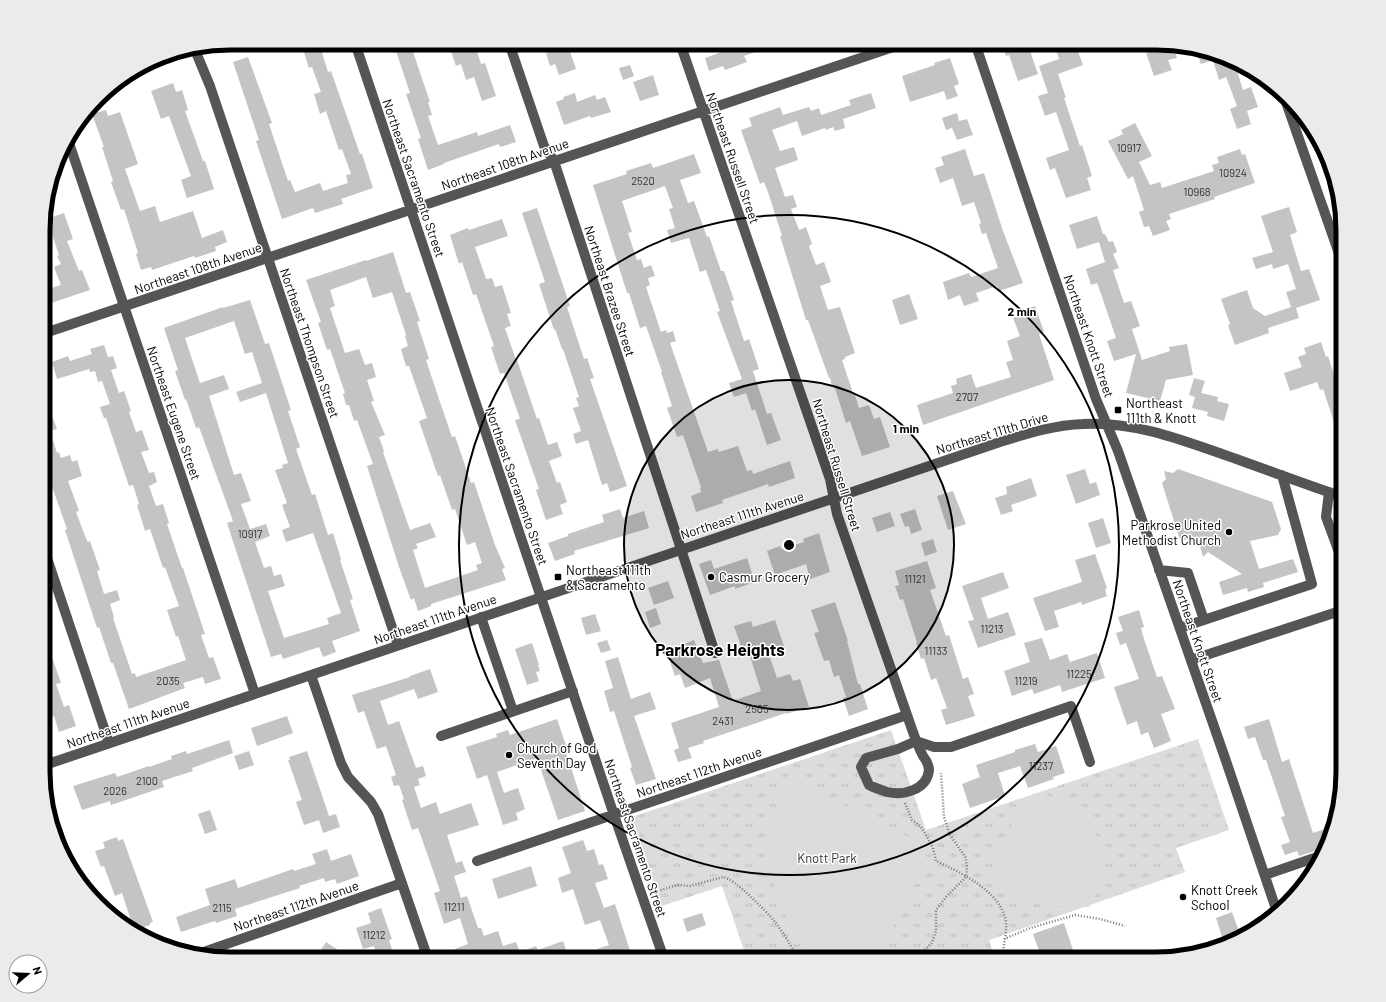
<svg xmlns="http://www.w3.org/2000/svg" width="1386" height="1002" font-family="Barlow,sans-serif">
<style>
.park{fill:url(#park-tufts)}
.pitch{fill:#dcdcdc}
.building{fill:#c4c4c4;fill-rule:evenodd}
.lines{fill:none;stroke-linecap:round;stroke-linejoin:round}
.path{stroke:#777;stroke-width:2.5;stroke-dasharray:1 2;stroke-linecap:butt}
.minor{stroke:#555;stroke-width:10}
.ring{fill:none;stroke:#000;stroke-width:2}
.poi-dot{fill:#000;stroke:#fff;stroke-width:1.5}
.labels{text-anchor:middle;dominant-baseline:central;stroke-width:3;stroke-linejoin:round;paint-order:stroke}
.number-label{font-size:11px;fill:#313131}
.street-label{font-size:13px;fill:#000;stroke:#fff}
.poi-label{font-size:13px;fill:#000;stroke:#fff;text-anchor:start}
.park-label{font-size:13px;fill:#333;stroke:#fff}
.district-label{font-size:17px;font-weight:bold;fill:#000;stroke:#fff}
.rim{fill:none;stroke:#000;stroke-width:5}
.centre{fill:#000;stroke:#fff;stroke-width:2}
.ring-label{font-size:12px;text-anchor:middle;font-weight:bold;fill:#000;stroke:#fff;stroke-width:3;stroke-linejoin:round;paint-order:stroke}
</style>
<defs>
<pattern id="park-tufts" width="24" height="20" patternUnits="userSpaceOnUse"><rect width="24" height="20" fill="#dcdcdc"/><path d="M3 7l-1-3M5 7V3M7 7l1-3M15 17l-1-3M17 17v-4M19 17l1-3" fill="none" stroke="#bbb"/></pattern>
</defs>
<rect width="100%" height="100%" fill="#fff"/>
<path class="park" d="M891,730l35,100 272,-91 31,91 -53,18 9,24 -196,68 6,19h-248l-25,-73 -60,20 -30,-89z"/>
<path class="pitch" d="M787,776l135,68 5,15 -50,100h-58l-31,-37 -18,-47v-51z
M1045,795c6,2 14,4 20,7 31,17 46,53 34,86 -2,7 -7,13 -10,19l-47,-1 -46,-22 -5,-15 24,-52z"/>
<path class="building" d="M301,43h18l9,29 3,-1 29,83h2l11,34 -32,11 2,5 -28,9 -2,-5 -31,11 -26,-78 3,-1 -26,-78 15,-5 24,66 -3,1 19,57 2,-1 5,12 25,-9 3,8 25,-8 -2,-8 5,-1 -9,-25 -3,1 -13,-39 -6,3 -6,-20 7,-2 -9,-25 -3,1z
M408,43h2l20,59h-2l4,13 -4,1 10,29 39,-13 1,4 32,-11 6,17 -16,5 -1,-3 -55,19v1l-16,6 -10,-31 3,-1 -15,-44 4,-1 -15,-45z
M448,43h26l7,21 4,-1 11,33 -14,5 -8,-24 -8,3 -5,-16 -5,2z
M747,43h28v2l-31,11 3,6 -22,8 -2,-4 -14,5 -4,-13z
M1001,43h37v2l-9,3 9,26 -20,7 -9,-26 -3,1z
M1054,43h21l8,22 -25,9 8,24h-2l16,48 2,-1 10,31 -5,2 4,12 -25,8 -11,-30 -5,2 -4,-12 23,-8 -13,-38 -11,4 -7,-20 10,-3 -9,-27 20,-7z
M1159,43l13,1 5,14 -9,2 4,10 -18,6 -8,-23 15,-5z
M568,46l8,23 -17,6 -4,-11 -5,2 -4,-13z
M1196,50l31,7 7,4 9,29 8,-3 7,20 -11,4 4,13 -14,5 -7,-20 7,-3 -11,-29 -7,3 -6,-20 -12,4z
M950,58l9,26 -5,2 4,10 -11,4 -3,-9 -34,11 -8,-26 33,-11 -1,-2z
M630,65l4,11 -11,4 -4,-12z
M653,75l6,20 -19,6 -7,-19z
M173,83l3,9 6,-2 6,20 -3,1 18,50h2l9,28 -27,9 -6,-18 10,-4 -22,-60 -8,3 -10,-28z
M575,93l2,9 18,-7 2,5 8,-3 6,15 -20,6 -1,-2 -26,9 -8,-23 8,-3 -1,-2z
M871,93l5,15 -33,11 2,9 -10,3 -2,-4 -7,3 -1,-2 -23,8 -5,-15 -25,9 8,21 14,-4 4,13 -23,8 10,29 8,-2 4,12 -6,2 8,21 7,-3 6,17 -3,2 7,19 8,-3 7,20 -11,4 8,24 12,-3 15,46 -10,4v2l-3,1 11,33 1,-1 5,16 10,-3 5,14 6,-2 10,30 -28,9 -12,-35 -4,2 -12,-38 -2,1 -2,-8h-1l-21,-58h-2l-26,-84h2l-14,-44 -4,-10 -4,2 -19,-54 11,-4 -3,-8 31,-11 3,8 26,-8 2,4 8,-3 2,7 30,-10 -2,-5z
M106,110l2,6 12,-4 18,52 -13,5 15,42 15,-5 5,16 33,-11 9,27 21,-8 4,12 -12,5 1,4 -21,7 -1,-2 -42,14 -1,-3 -10,3 -5,-16 2,-1 -14,-44 -3,1 -10,-28 2,-1 -11,-34h2l-12,-33z
M957,113l2,8 8,-2 6,16 -16,5 -5,-12 -6,2 -4,-12z
M1135,123l17,33 -13,6 11,23 10,-3 2,6 52,-17 -2,-6 7,-2 -2,-6 23,-8 2,6 3,-1 10,29 -41,14 1,2 -46,15 2,5 -5,2 4,9 -17,6 -4,-10 -5,1 -5,-15 5,-2 -11,-34 -5,3 -20,-38 15,-7 -2,-4z
M965,149l9,27 10,-3 19,58 20,52 -24,8 -2,-5 -21,7 3,8 -15,5 -4,-11 -12,5 -5,-18 26,-9 2,4 27,-9 -12,-35 -4,1 -3,-10 2,-1 -7,-21 -12,4 -9,-28 -13,5 -5,-15 9,-3 -3,-8z
M694,154l7,19 -21,7 8,23 6,-2 13,36 2,-1 12,35h3l10,29 -3,1 13,40 5,-2 10,30 -6,2 14,43 4,-1 10,27 -14,5 -12,-36 -3,2 -6,-18 -12,4 -5,-14 13,-4 -25,-67 3,-1 -14,-41 -6,2 -11,-34 -18,5 -4,-13 8,-2 -6,-19 4,-1 -8,-22 -43,15 10,31 -4,1 9,27 4,-1 3,9 7,-3 4,11 -7,2 2,7 -4,2 15,45 5,-2 1,3 6,-2 3,10 -6,2 38,109 10,-3 1,3 19,-6 9,25 5,-1 1,4 37,-13 5,17 -26,9 -1,-3 -46,16 1,3 -27,9 -5,-16 10,-4 -1,-4 1,-1 -18,-52 -6,2 -10,-29 5,-2 -11,-34h1l-16,-46 -6,2 -11,-35h-2l-34,-108 34,-11 -1,-3 25,-8 2,5z
M1289,207l8,25 -7,3 11,36 8,-2 11,31 -24,8 3,10 -31,10 1,5 -34,12 -7,-20 2,-1 -9,-25 26,-9 6,18 12,8 26,-9 -5,-15 10,-3 -8,-25 -15,5 -1,-5 -16,5 -4,-11 21,-6 -12,-36z
M537,208l33,98 -3,1 17,52 3,-1 7,20 -4,1 37,107 -17,6 -3,-9 -5,2 -14,-45 -12,4 -3,-10 8,-3 -8,-23 6,-2 -3,-8 3,-1 -16,-48h-1l-7,-20 -1,1 -15,-46 6,-2 -23,-69z
M64,213l9,26 -6,2 12,30 3,-1 8,20 -45,15v-15l16,-5 -7,-18 7,-3 -4,-8 2,-1 -12,-36z
M1097,216l6,18h2l4,8 4,-1 4,11 -4,2 6,14 -6,2 11,33 7,-2 9,25 -8,3 10,31 28,-9 -1,-4 18,-3 6,31 -27,5 -6,21 -34,-8 10,-39 -22,7 -7,-20 9,-3 -16,-47 -3,-8 -6,2 -5,-16 19,-7 -6,-20 -22,7 -8,-24z
M502,219l6,17 -33,11 11,32 6,-1 3,9 7,-2 9,28 -4,1 4,12 -6,2 11,32h1l20,59 2,-1 9,27 9,-3 5,14 -13,5 8,22 3,-1 7,20 -7,3 3,9 -17,6 -10,-30 3,-1 -24,-69 5,-1 -16,-46 -4,1 -9,-27 3,-1 -18,-52 -3,1 -11,-33 -3,2 -9,-29 18,-7 1,2z
M393,252l13,41 4,-1 10,29 -3,1 12,37 -3,1 15,45 11,32 3,-1 16,47 3,-1 21,63 10,23 -3,1 4,11 -75,24v2l-13,5 -4,-13 -3,2 -12,-33 -32,-101 6,-2 -16,-44 -3,1 -5,-16h-3l-3,-11 2,-1 -15,-44 -3,1 -9,-27 3,-1 -15,-42 60,-20v1zM366,277l7,21 19,-6 14,43 -1,1 3,10 -7,3 5,17h3l18,52 -8,3 12,35 7,20 2,-1 12,35 3,-1 12,36 8,-3 7,21 -6,2 2,5 -53,18 -12,-38 5,-2 -2,-4 20,-7 -6,-14 -20,7 -27,-78 1,-1 -5,-14 6,-2 -14,-33 3,-1 -7,-21 9,-3 -4,-14 -7,2 -6,-16 -14,4 -15,-45 5,-2 -5,-16z
M909,294l9,25 -18,6 -8,-25z
M250,300l15,44 4,-1 22,67 -3,1 12,36 -4,2 16,46 3,-1 13,41 5,-2 8,26 -1,1 13,39 -3,1 10,31 -28,10 4,11 -13,5 -4,-10 -36,12 -2,-5 -10,3 -44,-134 6,-2 -34,-94 -3,1 -10,-29 -1,1 -10,-29 3,-1 -14,-42 59,-21v1zM234,321l11,33 7,-2 10,31 -26,9 4,10 26,-9 22,70 -6,2 1,3 -8,2 12,33 -5,2 8,22 -8,3 4,12 27,-9 28,80 -14,5 2,6 -45,14 -16,-47 17,-5 -4,-12 -7,2 -3,-10 -7,2 -9,-26 15,-6 -4,-12 -16,5 -9,-25 10,-3 -10,-28 -7,2 -25,-79 20,-7 -5,-14 -24,8 -15,-45z
M1035,306l9,26 -5,2 15,46 -131,45 -6,-20 36,-12 -2,-7 6,-2 -1,-5 15,-5 5,14 35,-11 -5,-15 7,-2 -6,-19 13,-5 -7,-18 5,-2 -1,-4z
M1321,342l5,15 2,-1 12,37 3,-1v51h-2l-18,-54 -3,1 -3,-8 -27,9 -6,-18 18,-6 -4,-10 8,-3 -2,-6z
M104,345l4,12 5,-1 4,12 -6,2 8,23 5,-2 7,20 -2,1 7,20 6,-2 7,20 -8,2 8,21 5,-1 3,10 -8,4 7,20 7,-2 6,19 -2,1 15,44h1l22,66 -4,1 8,23 4,-1 8,22 -16,5 -2,-7 -20,6 2,5 -56,21 -16,-46h-2l-12,-36 -2,1 -32,-98 2,-1 -18,-51h-1l-3,-9v-70h1l11,30 -7,2 7,22 2,-1 2,6 9,-3 2,7 5,-2 5,16 -14,5 11,30 -3,1 9,24 3,6 2,-1 10,29 -3,1 7,23 13,-4 3,10 -10,4 4,13 -1,1 19,56 3,-1 1,4 50,-17 -8,-24 -2,1 -9,-27 12,-4 -14,-39 -2,1 -13,-39 -5,2 -8,-26 2,-1 -6,-19 -4,1 -23,-68h-2l-4,-11 10,-3 -8,-23 -4,1 -3,-11 -5,1 -1,-3 -32,10 -5,-17 16,-6 2,5 22,-7 -2,-5z
M1194,378l11,3 -4,12 17,4 -1,4 12,3 -5,17 -17,-5 1,-4 -16,-4 3,-11 -6,-2z
M1085,469l5,15 6,-2 4,13 -24,9 -10,-29z
M1178,469l94,33 9,27 -3,6 -28,6 9,28 34,-10 5,13 -35,11 1,4 -16,5 -1,-4 -24,7 -4,-13 23,-8 -34,-22 -5,5 -5,-18 -18,1 -18,-57 4,-4 -2,-8 9,2z
M1031,478l6,18 -26,9 2,6 -12,4 -6,-17 12,-4 -1,-7z
M953,491l13,33 -18,6 -11,-34z
M620,509l3,9 21,-7 5,17 -75,23 1,3 -20,7 -7,-18 20,-7v-2l36,-12 -2,-7z
M915,509l7,21 -11,4 -2,-8 -4,1 -5,-13z
M890,512l5,14 -18,6 -5,-14z
M1103,518l8,25 -15,5 -8,-25z
M819,533l11,39 -20,7 -4,-15 -31,11 -8,-24 13,-5 2,3 22,-7 -1,-3z
M933,539l4,13 -12,4 -4,-13z
M1095,554l12,34 -2,1 2,7 -25,9 -1,-3 -27,9 5,16 -14,4 -12,-33 49,-16 -7,-22z
M747,558l8,24 -20,7v-3l-25,9 -11,-31 12,-4 3,9z
M927,561l9,27 -6,2 16,46 3,-1 14,44 5,-2 6,17 -6,2 7,20 -29,9 -5,-15 6,-2 -11,-30 -5,2 -7,-22 -3,1 -5,-17h1l-14,-43 -3,1 -5,-14 4,-1 -4,-14z
M1003,572l6,16 -28,10 7,21 20,-7 8,23 -38,13 -10,-27 6,-1 -12,-34z
M668,581l6,17 -20,7 -6,-17z
M835,602l13,39h-1l11,43h2l8,25 -19,7 -6,-18 3,-1 -7,-22 -5,2 -5,-17 -5,1 -10,-28 5,-1 -8,-22z
M656,608l5,16 -11,4 -5,-16z
M1139,610l5,17 -3,1 3,11 13,38 5,-1 13,33 -14,5 10,27 -17,7 -6,-16 -7,3 -4,-14 -10,4 -13,-38 25,-8 -13,-36 -6,2 -4,-12 7,-2 -5,-14z
M595,614l6,17 -15,4 -5,-17z
M775,620l9,26 -16,6 9,26 13,-4 3,7 7,-2 9,28 -23,7v-1l-83,28 1,2 -16,5 4,10 -14,4 -4,-12 5,-2 -8,-25 48,-16 -9,-29 -25,10 -5,-14 -5,2 -6,-17 6,-2 -4,-8 23,-9 9,23 16,-3 14,41 28,-10 -12,-38 -5,2 -10,-29 17,-5 2,6z
M1042,638l8,22 17,-6 3,8 27,-9 8,25 -43,14 -2,-7 -26,9 -2,-5 -20,7 -8,-25 26,-9 -6,-19z
M607,640l4,10 -10,3 -4,-10z
M45,643h2l14,40 -5,1 8,23 5,-2 7,21 -17,6 -5,-16 -9,3z
M532,643l7,22h-1l2,6 -4,1 3,9 -12,4 -12,-36z
M618,657l13,42 19,-7 6,17 -22,7 22,63 -20,6 -6,-17 2,-1 -18,-56 -4,1 -6,-21 9,-3 -8,-27z
M430,669l8,23 -20,7 -4,-10 -34,12 8,24 11,-4 17,47 7,-2 3,10 -8,3 2,6 -6,2 7,21 15,-6 4,12 31,-11 8,22 -32,10 9,28 6,-2 4,11 -12,4 7,22 6,-2 11,32h3l3,8 14,-5 5,15 13,-4 4,10 16,-6 2,4 25,-9 6,18h-111l-3,-10 13,-5 -8,-26 -16,6 -10,-31 6,-2 -11,-32 -11,-31 -6,2 -10,-30 2,-1 -5,-14 -5,1 -3,-9 5,-2 -10,-29 -9,3 -13,-38 -6,2 -6,-18 58,-18v-1z
M287,716l6,17 -36,13 -6,-18z
M557,719l10,29 -2,1 20,62 -27,9 -21,-62 -40,14 7,21 14,-5 7,21 -9,4 2,7 -15,5 -16,-50 -10,4 -11,-32 31,-10 -1,-3 12,-4 2,5z
M1269,719l13,43 7,-3 24,74 21,-7 -1,6 -8,16 -26,8 -2,-5 -12,4 -4,-10 9,-3 -9,-25 4,-1 -19,-56h-3l-8,-23 -7,2 -4,-12z
M229,740l4,13 -41,15 1,3 -31,10 2,6 -53,18 -1,-4 -28,9 -9,-24 42,-13 2,4 32,-11v1l23,-8 -1,-3 15,-5 1,3z
M1035,744l3,8 18,-6 9,27 -12,4 1,2 -26,9 -8,-22 -22,7 7,23 -35,12 -8,-24 18,-7 -4,-12 39,-13v-2z
M249,751l5,14 -15,5 -5,-14z
M307,751l22,65 7,-2 4,13 -17,6 -4,-13 -15,5 -8,-23 6,-2 -14,-40h2l-1,-3z
M210,810l7,20 -12,4 -7,-20z
M117,837l1,4 5,-2 30,83 -3,1v2l-16,5 -12,-37 -7,3 -11,-30 -3,1 -6,-16 10,-3 -2,-6z
M583,840l4,11 7,-2 5,16 4,-1 5,15 -13,4 9,25 11,-4 16,50 -13,5h-4l-2,-4 -12,4 -3,-10 12,-4 -9,-25 -15,5 -12,-36 -11,4 -4,-15 13,-5 -9,-26z
M327,849l4,12 20,-7 8,22 -22,8 -2,-5 -10,3 -1,-4 -25,8 1,2 -65,21 2,7 -21,7 -1,-2 -34,11 -5,-15 34,-12 -5,-16 30,-10 3,9 55,-19 1,2 22,-7 -4,-10z
M531,866l6,20 -39,13 -6,-20z
M381,908l11,31 -3,1 6,19h-17l-4,-13 -11,3 -7,-21 15,-5 -3,-10z
M1232,912l9,25 -2,3 -15,3 -8,-25z
M702,913l4,12 -19,7 -4,-13z
M1064,923l12,36h-34l-9,-25z
M326,942l12,8 1,9h-24z"/>
<g class="lines">
<path class="path" d="M905,803l7,17 8,6 5,7 8,15 3,13c24,11 66,31 70,61 1,12 -3,25 -4,37
M652,893l25,-8 13,1 33,-9c11,1 44,35 52,45 9,11 16,25 24,37
M1004,939l26,-11 45,-13 25,4 25,7
M906,959l15,-6 11,-10 4,-12v-21l10,-13 20,-20 1,-6 -1,-13 -16,-23 -6,-18 -3,-44"/>
<path class="minor" d="M355,43l259,772 50,144
M509,43l35,103 10,15 161,492
M680,43l150,436 7,35 70,201c5,14 9,28 16,41 3,4 6,9 6,14 -2,20 -26,26 -42,22 -6,-2 -12,-4 -18,-7l-8,-18 5,-9 32,-9 18,-8
M975,43l121,356 22,52 107,307 51,151
M195,50l15,36 188,559
M1286,102l57,163
M68,140l187,554
M45,333l860,-290
M1329,492l-3,25 17,46
M45,552l64,191
M1159,570l29,3 16,47
M481,617l32,94
M1180,628l132,-44 -30,-109
M1191,660l152,-50
M311,675l30,88 7,14 23,25 7,12 50,145
M441,736l132,-45
M916,741l18,6h17l120,-41 19,56
M45,765l958,-324c26,-8 52,-16 80,-17 48,-3 94,14 139,30 40,14 80,29 121,43
M45,795l25,72
M477,861l430,-146
M1265,875l55,-19
M198,954l204,-71"/>
</g>
<circle cx="789" cy="545" r="165" fill="#000" fill-opacity=".12"/>
<g class="ring">
<circle cx="789" cy="545" r="165"/>
<circle cx="789" cy="545" r="330"/>
</g>
<g class="poi-dot">
<rect x="1114" y="406" width="8" height="8" rx="2"/>
<circle cx="1229" cy="532" r="4"/>
<rect x="554" y="573" width="8" height="8" rx="2"/>
<circle cx="711" cy="577" r="4"/>
<circle cx="509" cy="755" r="4"/>
<circle cx="1183" cy="897" r="4"/>
</g>
<g class="labels">
<g class="number-label">
<text x="1129" y="147">10917</text>
<text x="1233" y="172">10924</text>
<text x="643" y="180">2520</text>
<text x="1197" y="191">10968</text>
<text x="967" y="396">2707</text>
<text x="250" y="533">10917</text>
<text x="915" y="578">11121</text>
<text x="992" y="628">11213</text>
<text x="936" y="650">11133</text>
<text x="1079" y="673">11225</text>
<text x="168" y="680">2035</text>
<text x="1026" y="680">11219</text>
<text x="757" y="708">2505</text>
<text x="723" y="720">2431</text>
<text x="1041" y="765">11237</text>
<text x="147" y="780">2100</text>
<text x="115" y="790">2026</text>
<text x="454" y="906">11211</text>
<text x="222" y="907">2115</text>
<text x="374" y="934">11212</text>
</g>
<g class="street-label">
<text transform="translate(733 158) rotate(71)">Northeast Russell Street</text>
<text transform="translate(505 164) rotate(-19)">Northeast 108th Avenue</text>
<text transform="translate(414 178) rotate(71)">Northeast Sacramento Street</text>
<text transform="translate(198 268) rotate(-19)">Northeast 108th Avenue</text>
<text transform="translate(610 291) rotate(72)">Northeast Brazee Street</text>
<text transform="translate(1089 336) rotate(71)">Northeast Knott Street</text>
<text transform="translate(310 343) rotate(71)">Northeast Thompson Street</text>
<text transform="translate(174 413) rotate(71)">Northeast Eugene Street</text>
<text transform="translate(992 433) rotate(-17)">Northeast 111th Drive</text>
<text transform="translate(837 465) rotate(73)">Northeast Russell Street</text>
<text transform="translate(517 486) rotate(71)">Northeast Sacramento Street</text>
<text transform="translate(742 515) rotate(-18)">Northeast 111th Avenue</text>
<text transform="translate(435 619) rotate(-19)">Northeast 111th Avenue</text>
<text transform="translate(1198 641) rotate(71)">Northeast Knott Street</text>
<text transform="translate(128 723) rotate(-19)">Northeast 111th Avenue</text>
<text transform="translate(699 772) rotate(-19)">Northeast 112th Avenue</text>
<text transform="translate(636 838) rotate(71)">Northeast Sacramento Street</text>
<text transform="translate(296 906) rotate(-19)">Northeast 112th Avenue</text>
</g>
<g class="poi-label">
<text x="1126" y="403">Northeast<tspan x="1126" dy="15">111th &amp; Knott</tspan></text>
<text x="1221" y="525" text-anchor="end">Parkrose United<tspan x="1221" dy="15">Methodist Church</tspan></text>
<text x="566" y="570">Northeast 111th<tspan x="566" dy="15">&amp; Sacramento</tspan></text>
<text x="719" y="577">Casmur Grocery</text>
<text x="517" y="748">Church of God<tspan x="517" dy="15">Seventh Day</tspan></text>
<text x="1191" y="890">Knott Creek<tspan x="1191" dy="15">School</tspan></text>
</g>
<g class="park-label">
<text x="827" y="858">Knott Park</text>
</g>
<g class="district-label">
<text x="720" y="649">Parkrose Heights</text>
</g>
</g>
<path d="M0 0H1386V1002H0ZM230 50H1156A180 180 0 0 1 1336 230V772A180 180 0 0 1 1156 952H230A180 180 0 0 1 50 772V230A180 180 0 0 1 230 50Z" fill="#ebebeb" fill-rule="evenodd"/>
<path class="rim" d="M230 50H1156A180 180 0 0 1 1336 230V772A180 180 0 0 1 1156 952H230A180 180 0 0 1 50 772V230A180 180 0 0 1 230 50Z"/>
<circle cx="789" cy="545" r="6" class="centre"/>
<g class="ring-label">
<text x="1022" y="316">2 min</text>
<text x="906" y="433">1 min</text>
</g>
<g transform="translate(28 974) rotate(71)"><circle r="19" fill="#ffffff" stroke="#999999"/>
<path d="M0-3L7 15L0 10L-7 15Z" fill="#000000"/>
<text y="-6" font-size="11" font-weight="bold" text-anchor="middle" fill="#000000">N</text>
</g>
</svg>
